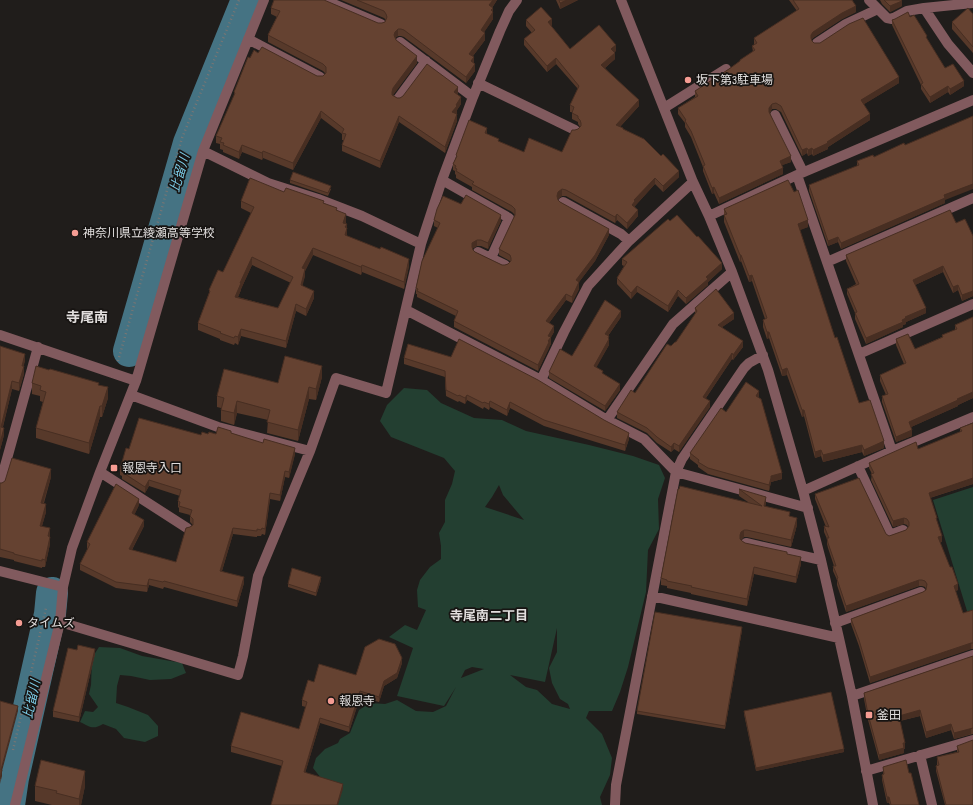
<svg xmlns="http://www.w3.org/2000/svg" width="973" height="805" font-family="'Sofia Sans Condensed','Noto Sans JP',sans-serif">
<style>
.green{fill:#233f31;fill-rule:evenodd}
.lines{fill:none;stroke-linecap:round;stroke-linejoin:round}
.river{stroke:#457383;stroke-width:32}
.path{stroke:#797674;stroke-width:2.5;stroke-dasharray:1 3;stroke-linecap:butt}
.minor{stroke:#815a5e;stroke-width:10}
.wall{fill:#57392a;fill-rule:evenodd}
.shaded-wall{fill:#472e22}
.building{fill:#654231;stroke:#472e22;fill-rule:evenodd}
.poi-dot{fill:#f59c93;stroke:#171412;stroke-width:1.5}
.labels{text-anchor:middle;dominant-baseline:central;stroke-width:3.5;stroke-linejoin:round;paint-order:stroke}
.poi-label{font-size:12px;fill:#e1dedd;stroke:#171412;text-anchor:start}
.water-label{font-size:13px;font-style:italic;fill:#7ccbe6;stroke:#171412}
.neighbourhood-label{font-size:13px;font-weight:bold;fill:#e1dedd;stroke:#171412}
.quarter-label{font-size:14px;font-weight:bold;fill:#e1dedd;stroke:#171412}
</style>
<rect width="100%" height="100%" fill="#201d1b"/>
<path class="green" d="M404,388l23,2 14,13 33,15 28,2 24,11 63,14 44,11 26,9 6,13 -7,21 1,30 -11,21 -2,42 -18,75 -8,25 -8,19h-23l-3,7 16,16 10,24 -2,17 -10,22 2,8h-272l-9,-27 -8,-10 3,-10 9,-9 13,-6 2,-4 10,-6 9,-23 11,-7 15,1 12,-4 19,11 17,1 13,-6 10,-19 -12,19 -47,-10 16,-48 -24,-11 16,-12 12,5 9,-20 -8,-3 -1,-17 3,-10 10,-13 11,-8v-13l-2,-13 6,-11v-22l7,-16 3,-13 -11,-13 -53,-21 -11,-16 7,-16zM499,485l4,10 21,25 -39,-13 7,-10zM557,628v24l-8,16 3,15 8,16 8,5 2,5 -18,-5 -15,-14 -11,-3 -16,-12 35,7zM472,667l12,2 -23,9 4,-8z
M973,487v124h-6l-34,-111z
M99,647l21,1 22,8 40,7 4,10 -15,6 -21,1 -19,-4 -11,-1 -3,11 -1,17 12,4 20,8 10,11v10l-13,6 -21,-4 -8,-9 -13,-5c-10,6 -13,3 -23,-2l5,-11 8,1 5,-5 -9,-13 2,-9 1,-27z"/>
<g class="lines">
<path class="river" d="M129,351l60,-208 58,-143
M9,805l4,-27 37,-164 2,-21"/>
<path class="path" d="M118,361l64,-223 57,-138
M13,750l33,-142"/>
<path class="minor" d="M324,0l57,24
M621,0l72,182 16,34 23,56 36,98 35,121 18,69 18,78 13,58 21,109
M869,0l18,18 5,1 15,-8 17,-3 49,-5
M924,8l24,36 25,29
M248,39l72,38
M400,42l73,55
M817,43l29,-19 32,-15
M478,83l97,47
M398,99l28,-38
M664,108l62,-39
M775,115l28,57
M203,151l65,32 50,16 44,17 59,28
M797,175l95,276
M442,180l67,38 -18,40
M563,202l58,32 8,7
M709,216l88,-41 176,-75
M478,252l27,13
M827,262l146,-64
M406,310l135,70 66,40 37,19 32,33 132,36
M0,335l136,46
M859,354l114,-50
M541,380l23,-48 24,-46 41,-45 64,-59
M131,395l87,32 92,24
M607,420l66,-96 59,-52
M858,466l32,69 13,-5
M100,472l87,56
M0,484l38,-137
M803,491l89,-40 81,-34
M746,543l75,17
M0,571l63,16
M652,596l187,42
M60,622l178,53 5,-19 15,-80 52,-125 26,-73 50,15 35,-149 21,-64 31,-83 27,-66 9,-20 8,-11
M835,623l86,-31
M852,696l121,-41
M920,755l12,50
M866,771l107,-31
M15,805l45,-183 3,-35 9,-39 28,-76 36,-91 67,-230 61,-151
M615,805l1,-20 60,-313 6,-13 62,-91 5,-5 14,-8"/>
</g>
<path class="wall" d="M341,0h156l-5,8 1,7v4l-9,13 1,8 -12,16 2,15 -9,12 -62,-46 -3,-1h-3l-3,2 1,2 21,23 -24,32 4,3 61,-4 -1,1 4,9 -4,6v3l-1,1 1,7 -12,32 -46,-31 -19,46 -38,-17v-6l2,-5h-2v-6l-21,-16 -28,52 -30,-12 -1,2 -20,-8 -3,7 -16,-7v-2l-3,-1v-5l-4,-1v-7l18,-40v-4l16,-34 8,-5 59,23h6l2,-3 -2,-2 -55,-29v-7l9,-18 -6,-3v-6l107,15h4l3,-1 1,-2 -2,-2z
M556,0h22l-18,9z
M789,0h64h-1l4,12 -14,7 -29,19 -2,2 3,3 85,40 -35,21 6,16 -42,27v2l-15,7 -1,-2 -4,2 -1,-3 -5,3 -21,-44 -5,-3h-4l-2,4 21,49 -9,3 1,9 -64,30 -5,-11 -2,1 -9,-23v-4l-12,-30 -6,-10v-4l-7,-9v-6l17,-11v-6l34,-22 11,-8v-1l13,-8 -1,-6 2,-1v-7l43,-27z
M880,0h21l1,6 -12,6 -8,-8z
M973,14v39l-21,-24v-7z
M910,17l17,22 18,29 19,18 -14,9 -2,-3 -18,11 -9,-14v-4l-29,-60v-5z
M526,20l26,5 -1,1 19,23 46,2 -2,1 1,7 -10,9 34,38 -19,21 59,50 -16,15 -8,-8 -20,22v1l3,9 -11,13 -10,-9 -2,3 -49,-27h-4l-4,3v1l2,2 49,33 -14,26 -16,21v7l-7,14 -6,-3 -17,23 5,9 -3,5v7l-2,2v2l-11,23 -84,-44v-6l2,-5 -39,-19v-3h-1v-6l22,-60 -4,-2v-6l27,-16 40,17 -13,28 -7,-3h-4l-5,3 3,3 27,13h3l3,-1 2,-2v-1l-11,-6v-6l16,-34 -3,-3 -40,-22v-3l-16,-9v-3l-1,-1v-3l-2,-1v-6l3,-6v-3l31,-21 12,8 25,10h38l13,-22 3,-1 2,-2 -2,-3v-2l-6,-3v-7h-2v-7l8,-16 -22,-25 -9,8 -23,-27v-6l8,-6 -6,-7z
M905,145l40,55v3l-104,46 -3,-7 -10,4 -19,-55v-6l48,-19v-5l17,-4z
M290,180l41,9 -3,7 -38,-13z
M284,192l40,11 13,7 9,12v2l1,12 62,30 -5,23 -42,-17 -1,3 -48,-20 -8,16v5l-3,9 12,13 -8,18 -10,-5 -10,37 -45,-12 -3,9 -3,-2 -1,2 -14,-5v-1l-22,-9v-7l11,-30v-3l14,-18 28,-59 -10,-5v-7zM252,265l39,18 -13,25 -40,-11 3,-7v-1z
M724,209l84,18 -9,3 36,108 24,65 25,45 -20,8 -2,-4 -39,10 -2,-6 -6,2 -11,-42 -2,1 -15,-42 -5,1 -13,-38 -2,1 -4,-12v-7l2,-1 -13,-38 -3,1 -8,-21 -1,1 -16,-40z
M670,221l52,48 -14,13v3l-22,19 -8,-8 -10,16 -31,-20 -6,7 -14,-15v-6l7,-12 -2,-1v-6z
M956,223l17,13v60l-11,5 -4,-11 -5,3 -10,-21 -28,13 11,28 -20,9v2l-3,1v2l-37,17 -11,-25v-6l-8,-19v-5l9,-5 -10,-23v-6z
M695,308l39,11 -12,8 21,20 -10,13 -1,-1 -26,39 4,9 -31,45 -5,-3 -3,3 -14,-9 -10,-10 -30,-15v-6l18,-19 36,-47 5,-4 19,-28z
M621,317l-13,19 1,9 -13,22 24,23 -15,21 -56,-33v-6l23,-16z
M973,317v81l-15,7v1l-47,21 1,9 -16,6 -14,-40v-6l4,-1 -6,-14v-6l24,-11 -8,-19v-6l19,10 27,-12v-2l13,-5v-5z
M408,344l221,95 -4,12 -81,-25 -34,-18 -3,8 -17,-9 -1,3 -5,-3 -1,2 -16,-9 -2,4 -6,-3 -1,1 -12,-6 -1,-19 -41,-13v-6z
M0,346l25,15 -2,5 1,8 -5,17 -7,-2 -9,38 1,8 -4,15z
M322,377l-6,23 -7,-1 -11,42 -31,-8 1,-13 -31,-7 -3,12 -13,-4v-13l-4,-1v-11l61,-13z
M32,383l67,2 9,13 -6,19h-2l-11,37 -53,-16v-10l7,-26 -3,-1v-5l-8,-2z
M759,397v1l23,81 -11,3 -2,9 -61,-17 -10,-7v-2l-8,-6v-6l36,-41z
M973,423v61l-43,14 12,44h-2l18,48 -3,1 8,22 10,-3v39h-2l-101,34 -11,-37 -8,-22v-5l72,-27 3,-2v-1l-1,-2 -3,-1h-3l-73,26 -9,-27v-5l-4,-9v-5h1l-6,-18 -1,-4v-5l-3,-7v-6l2,1 -11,-28v-5l74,42 3,-1 14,-5 2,-3 -1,-2 -3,-1 -11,3 -22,-47 1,-6 -3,-6v-5l49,-14 42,-17v-4z
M231,433l64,21 -6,24 -4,-1 -5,24 -10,-2 -5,36 -3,-1 -1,2h-4v1l-24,-3 -11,37 22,12 -7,24 -73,-20 -1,2 -14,-4 -2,7 -31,-4 -36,-18v-6l8,-15 -1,-1v-6l52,-37 -5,10 10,11 -12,24 44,12 14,-35 3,-2 -3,-3v-7l-11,-3v-4l-1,-1v-6l2,-5 -31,-10 -4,7 -23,-14v-3l-2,-1v-6l9,-20 72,-14z
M51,477l-7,26 2,9 -4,14 8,9v9l-5,23h-3v1l-28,-7v-1l-14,-3v-74z
M739,489l27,14 -1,3 25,10 7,9 -6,22 -44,-10h-3l-3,3 1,1 3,2 42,11 14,10 -5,19 -42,-9 -7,32 -56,-12v-1l-24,-5v-2l-6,-1v-7l87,-76 -9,-6z
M321,580l-5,16 -28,-9v-3z
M742,630l-17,99 -88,-15v-3z
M77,650l18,4 -16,68 -26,-5v-6z
M973,656v78l-19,5 -3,-9 -25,8 -6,-22 -20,5 5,28h-1v4l-25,7 -11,-40 -4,-21v-6z
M402,663l-5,15 -13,8 -5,16 -19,-5 -11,35 -29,-9 -15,50 38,16 -61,-23 -51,-14v-6l68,-17 7,-22 -4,-1v-6l12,-18 42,-7z
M744,711l100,41 -88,19 -12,-57z
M957,746l16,59h-28l-9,-34v-5l1,-1v-8l20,-5z
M883,767l26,6 10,32h-29l-1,-2h-2l-5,-23v-5l1,-1z
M35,786h50l-4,19h-29l-17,-4z"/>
<path class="shaded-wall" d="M493,0h4l-8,12v-7z
M567,0h11l-18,9v-6z
M902,1v5l-12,6v-6z
M856,6v6l-14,7 -29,19 -2,2v-5l2,-3 29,-19z
M493,8v11l-12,18v-7l10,-20z
M552,19v6l-4,3v-6z
M398,29v7l-3,2 -1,-3 1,-3z
M485,33v7l-16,21v-7z
M616,45v6l-5,4v-6z
M615,53v6l-14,12v-6z
M417,56v7l-24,32 -1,4v-7l1,-4z
M474,57v7l-3,-3z
M556,58v6l-9,8v-6z
M475,64v7l-9,12v-6z
M899,77v6l-38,23v-6z
M964,81v5l-14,9v-6z
M948,86v6l-18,11v-6z
M458,87v7l-4,5v-7z
M461,97v7l-4,6v3l-5,6v-7l4,-7z
M639,100v6l-23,25v-6z
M772,104v5l-3,5v-6z
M321,111v7l-28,52v-7z
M457,114v7l-12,32v-6z
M870,114v6l-42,27v2l-15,7v-6z
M399,116v6l-19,46v-7z
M487,128v6l-2,6v-7z
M242,145v7l-3,7v-7z
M807,148v5l-5,3v-6z
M812,148v6l-4,2v-6z
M263,151v7l-1,2v-7z
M791,156v6l-11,4v-5z
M783,168v6l-64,30v-6z
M679,171v6l-16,15v-6z
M655,178v6l-20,22v1l-3,-2 2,-5z
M973,184v5l-28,11v3l-104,46v-6l103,-48z
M714,187v6l-2,1v-6z
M562,189v7l-4,3 -1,-3 1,-4z
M638,210v6l-11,13v-6z
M346,214v8l-3,8v-7z
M617,214v6l-2,3v-6z
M501,215v6l-13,28v-6z
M808,220v7l-10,4v-7z
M347,224v6v-2v7l-2,7v-15z
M609,229v6l-14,26 -19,25v-6z
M838,237v5l-10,4v-5z
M477,240v6l-5,3v-6z
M313,248v7l-8,16v5l-4,16 1,-24z
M740,255h1v6l-1,1z
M252,257v8l-11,24v1l-6,14v-7l5,-14z
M409,259v7l-5,23v-7z
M722,263v6l-14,13v3l-22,19v-6l20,-21z
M362,265v7l-1,3v-8z
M943,266v6l-30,14v-6z
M752,275v6l-3,1v-6z
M579,282v7l-7,14v-6z
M958,285v5l-5,3v-6z
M637,286v6l-6,7v-6z
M678,290v6l-10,16v-6z
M314,291v7l-8,18v-7z
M973,291v5l-11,5v-6z
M566,294v6l-20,27v-6z
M296,304v7l-10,37v-7z
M926,308v5l-20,9v2l-3,1v2l-37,17v-6l36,-18 3,-3z
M621,311v6l-16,23v-6z
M734,313v6l-16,11v-5z
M554,326v6l-4,7 1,-2v7l-13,27v-6l10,-29z
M241,329v7l-3,9v-8z
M767,332h2v6l-2,1z
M609,336v9l-15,27v-6z
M743,341v6l-10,13v-5z
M732,353v6l-29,43v-5z
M25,354v7l-3,12v-7z
M24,366v8l-5,17v-8z
M322,366v11l-6,23v-11z
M787,368v7l-5,1v-6z
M12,381v8l-11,45v-7z
M620,384v6l-15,21v-5z
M108,387v11l-6,19v-11z
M309,387v12l-11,42v-11z
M759,391v6l-3,4v-5z
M973,392v6l-15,7v1l-49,22v-6l48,-23z
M467,395v5l-2,4v-6z
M237,401v12l-3,12v-12z
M490,401v6l-1,3v-6z
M710,401v6l-31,45v-6z
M510,402v6l-3,8v-6z
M100,406v11l-11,37v-11z
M802,410h2v6l-2,1z
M4,428v7l-4,15v-7z
M912,430v6l-16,6v-5z
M629,433v6l-4,12v-6z
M884,441v7l-20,8v-6z
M674,443v6l-3,3v-5z
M862,445v7l-39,10v-7z
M295,448v6l-6,24v-6z
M821,450v6l-6,2v-6z
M51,469v8l-10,33v-7z
M285,471v6l-5,24v-6z
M782,473v6l-11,3 -2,9v-6l2,-9z
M973,478v6l-44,14v-5z
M149,480v6l-4,7v-6z
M270,493v6l-5,36v-6z
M766,497v6l-2,10v-7z
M139,499v6l-7,15v-7z
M46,504v8l-6,21v-7z
M797,518v7l-6,22v-7z
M904,518v6l-11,3v-6z
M144,520v6l-15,29v-6z
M50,528v7l-2,9v-8z
M233,528v6l-13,43v-6z
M744,530v7l-3,2 -1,3v-7l1,-3z
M942,536v6l-4,1v-6z
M50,537v7l-5,23v-7z
M801,557v7l-5,19v-6z
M754,567v7l-7,32v-7z
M244,577v6l-7,24v-6z
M321,577v3l-5,16v-3z
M149,579v6l-2,7v-6z
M919,580v6l-73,26v-6z
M958,584v6l-4,2v-6z
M742,627v3l-17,99v-3z
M971,643v6l-101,34v-6z
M95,649v5l-16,68v-5z
M402,658v5l-5,15 -13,8 -5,16v-5l5,-16z
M360,691v6l-11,35v-5z
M18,706v5l-16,60v5l-2,8 1,-14z
M920,710v6l-21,5v-5z
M320,718v5l-16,54v-5z
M951,724v6l-25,8v-6z
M971,728v6l-17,5v-6z
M903,743h2v6h-1v4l-25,7v-5z
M844,749v3l-88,19v-3z
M85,771v15l-4,19h-2v-6z
M343,784v5l-5,16h-1z
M887,797h2v6h-2z"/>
<path class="building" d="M274,0h50l54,23h4l3,-1 2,-5 -1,-3 -2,-3 -27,-11h136l-4,5 4,3 -2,2 2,2 -12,18 4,3 -16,21 5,3 -3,4 4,3 -9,13 -62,-47 -3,-1h-3l-3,3 -1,3 2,5 21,16 -24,32 -1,4v3l5,3h3l3,-2 24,-32 31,23 -4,5 7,5 -5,8 1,1 -5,6 5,2 -12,33 -46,-31 -19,45 -38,-16 4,-11 -4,-1 2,-4 -23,-18 -28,52 -30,-12 -1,2 -20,-8 -3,7 -16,-7 1,-2 -4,-1 2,-4 -6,-2 19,-43 -1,-1 14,-35 2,1 4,-8 4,3 4,-6 55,29h6l3,-3v-6l-3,-3 -55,-29 12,-24 -9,-3z
M559,0h8l-7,3z
M793,0h59l4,6 -14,7 -29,19 -2,3v3l1,3 2,2h6l29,-19 14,-6 36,59 -38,23 9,14 -43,28 1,1 -15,7 -1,-2 -4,2 -1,-2 -5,2 -21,-44 -5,-3 -4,1 -3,4v4l22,44 -11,5 3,7 -64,30 -5,-11 -2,1 -9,-22 2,-1 -14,-34 -6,-10 1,-1 -8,-12 20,-12 -3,-5 34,-22 11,-8v-1l15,-10 -3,-4 5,-3 -3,-5 45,-29z
M884,0h17l1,1 -12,5z
M541,7l11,12 -4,3 22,27 29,-24 17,20 -5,4 4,4 -14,12 38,35 -23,25 7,3v1l21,10 17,17 2,-2 16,17 -16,15 -8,-8 -21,22 1,1 -3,4 6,5 -11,13 -10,-9 -2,3 -49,-27 -4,-1 -4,3 -1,4 1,4 2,2 49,27 -14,26 -19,25 3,2 -7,15 -6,-3 -20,27 8,5 -6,10 3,1 -3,4 1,1 -11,23 -84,-44 4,-10 -41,-20 1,-2 -2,-1 6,-27 18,-38 -6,-3 3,-11 6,-13 18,8 5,-9 35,20 -13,28 -7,-3h-4l-5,3v4l1,3 2,2 27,13h3l3,-1 3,-3v-3l-1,-3 -11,-6 16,-34v-6l-3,-3 -40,-22 2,-2 -18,-11 1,-2 -2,-1 1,-2 -3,-2 4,-8 -1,-1 13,-35 18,8 -2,5 14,6 -1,2 26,11 5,-14 33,14 10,-22h3l3,-1 3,-3v-3l-1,-3 -2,-2v-2l-6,-3 2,-6 -4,-2 9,-19 -23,-28 -9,8 -23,-27 11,-9 -9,-10z
M968,8l5,6v33l-21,-25z
M908,12l2,5 4,-2 13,21 -1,1 19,31 8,-4 11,17 -14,8 -2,-3 -18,11 -9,-13 2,-1 -31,-63 3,-1z
M973,116v68l-29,11 1,3 -104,45 -3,-6 -10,4 -19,-56 50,-20 -2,-4 16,-6 1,2 30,-14 1,2z
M293,172l38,14 -3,7 -38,-13z
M250,178l34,14 2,-4 38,13 -1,2 14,5 -1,2 10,4 -3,9 4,1 -2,3 2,1 -2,7 35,14 1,-2 28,12 -5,23 -42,-17 -1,2 -48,-19 -11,20 3,1 -4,16 13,6 -8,18 -10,-5 -10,37 -45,-12 -3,8 -3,-1 -1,2 -14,-5 1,-1 -23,-9 12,-32 -1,-1 9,-20 5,2 31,-65 -13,-6zM252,257l41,20 -15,31 -43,-11 6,-14h-1z
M788,180l6,12 4,-2 10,30 -10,4 37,114 2,-1 22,66 11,-3 14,41 -20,9 -2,-5 -39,10 -2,-5 -6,2 -11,-42h-2l-15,-42 -5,2 -13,-38h-2l-4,-12 4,-2 -15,-43 -3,1 -8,-21h-1l-16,-40 3,-1 -3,-5z
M950,210l6,13 9,-4 8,17v55l-11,4 -4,-10 -5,2 -10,-21 -30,14 13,28 -21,9 1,1 -4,2 1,2 -37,16 -11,-25 2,-1 -10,-23 12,-5 -13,-29z
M677,215l20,22 1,-1 24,27 -16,14 2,2 -22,19 -8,-8 -10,16 -31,-20 -6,7 -14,-15 10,-16 -5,-3 46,-40 2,2z
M716,289l18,24 -16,12 25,16 -10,14 -1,-2 -29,44 7,4 -31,45 -5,-3 -3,4 -14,-10 -10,-9 -30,-16 14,-22 4,3 32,-49 4,2 4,-4h1l21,-31 -2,-3z
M605,300l16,11 -16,23 4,2 -1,2 1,1 -15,27 9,5 -1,2 18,11 -15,22 -56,-34 11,-23 12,7z
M973,317v75l-16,7 1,1 -49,22 3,8 -16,7 -14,-41 6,-2 -8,-19 26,-12 -10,-24 12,-5 7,15 28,-12 -1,-2 15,-6 -2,-4z
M459,339l79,41 66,40 25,13 -4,12 -81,-25 -34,-18 -3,8 -17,-9 -1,3 -5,-2 -1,1 -16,-8 -2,3 -6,-3 -1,1 -12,-6 -1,-19 -41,-13 4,-14 43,13z
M0,346l25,8 -3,12h2l-5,17 -7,-2 -11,46 3,1 -4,15z
M285,356l37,10 -6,23 -7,-2 -11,43 -31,-8 3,-12 -33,-9 -3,12 -13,-3 3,-12 -7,-2 7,-27 54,14z
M36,366l13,4 1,-1 49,14 -1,2 10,2 -6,19h-2l-11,37 -53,-15 10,-36 -6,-2 1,-4 -9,-3z
M746,382l13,9 -3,5 5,3 21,74 -11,3v2l-2,7 -61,-17 -10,-6 1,-2 -9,-7 31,-45 5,4z
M139,418l62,17 1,-3 6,2 1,-2 7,2 2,-7 13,4v2l32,10 1,-4 31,9 -6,24 -4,-1 -5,24 -10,-2 -5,36 -3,-1 -1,2 -4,-1v2l-24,-3 -13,43 24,6 -7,24 -73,-20 -1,1 -14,-3 -2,7 -31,-4 -36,-18 10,-20 -3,-2 29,-58 23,15 -7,14 12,7 -15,29 47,13 10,-34 4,-1 3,-2v-6l-3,-3 2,-6 -13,-4 1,-4 -2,-1 3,-11 -32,-10 -4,7 -23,-15 1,-2 -3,-1 6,-21 3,1z
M973,423v55l-44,15 8,25h-1l6,18 -4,1 12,30h2l6,17 -4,2 9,27 10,-3v33h-2l-101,34 -11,-37 -8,-21 72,-27 3,-2 1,-6 -2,-3 -3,-1h-3l-73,26 -9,-27 1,-1 -5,-12h3l-8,-23 -1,-5h2l-5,-12 5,1 -14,-33 44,-16 27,56 3,2 3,-1 14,-5 3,-4v-4l-2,-3 -3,-1 -11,3 -22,-47 3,-1 -5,-10 47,-21 2,7 44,-18 -2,-3z
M12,458l39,11 -10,34 5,1 -6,22 10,2 -2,8 2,1 -5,23 -3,-1v2l-28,-7v-1l-14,-4v-66h2l3,-2z
M680,486l82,20 -23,-17 27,8 -2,9 26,6 -1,4 8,2 -6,22 -44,-10h-3l-3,2 -1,3v4l2,2 3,2 42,9v2l14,3 -5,20 -42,-10 -7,32 -56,-12 1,-1 -25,-5v-1l-6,-2 17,-89h1z
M292,568l29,9 -5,16 -28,-9z
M655,612l87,15 -17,99 -88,-15z
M379,639l16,5 7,14 -5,15 -13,8 -5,16 -19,-6 -11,36 -29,-9 -16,54 39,12 -6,21h-66l12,-44 -52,-15 10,-34 58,17 8,-27 -5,-2 6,-20 6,2 5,-18 37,11 9,-28z
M78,645l17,4 -16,68 -26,-6 15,-63 9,2z
M973,656v72l-19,5 -3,-9 -25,8 -6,-22 -21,6 6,27h-2l1,5 -25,7 -11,-41 -4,-21z
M831,692l13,57 -88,19 -12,-57z
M0,701l18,5 -17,64h1l-2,9z
M973,740v65h-27l-10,-39 3,-1 -2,-8 22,-5 -2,-6z
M41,760l44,11 -6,28 -23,-6 1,-2 -22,-5z
M906,760l3,13h2l8,32h-28l-2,-8h-2l-5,-22 2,-1 -1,-7z"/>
<g class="poi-dot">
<circle cx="688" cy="80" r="4"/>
<circle cx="75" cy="233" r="4"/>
<rect x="110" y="464" width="8" height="8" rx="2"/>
<circle cx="19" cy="623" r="4"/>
<circle cx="331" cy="701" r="4"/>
<rect x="865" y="711" width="8" height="8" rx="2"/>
</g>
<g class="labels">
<g class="poi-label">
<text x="696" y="80">坂下第3駐車場</text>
<text x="83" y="233">神奈川県立綾瀬高等学校</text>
<text x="122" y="468">報恩寺入口</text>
<text x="27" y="623">タイムズ</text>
<text x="339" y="701">報恩寺</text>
<text x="877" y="715">釜田</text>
</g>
<g class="water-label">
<text transform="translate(180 173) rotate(-74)">比留川</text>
<text transform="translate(32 699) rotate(-78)">比留川</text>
</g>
<g class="neighbourhood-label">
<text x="489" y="616">寺尾南二丁目</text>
</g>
<g class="quarter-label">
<text x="87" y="317">寺尾南</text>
</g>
</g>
</svg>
